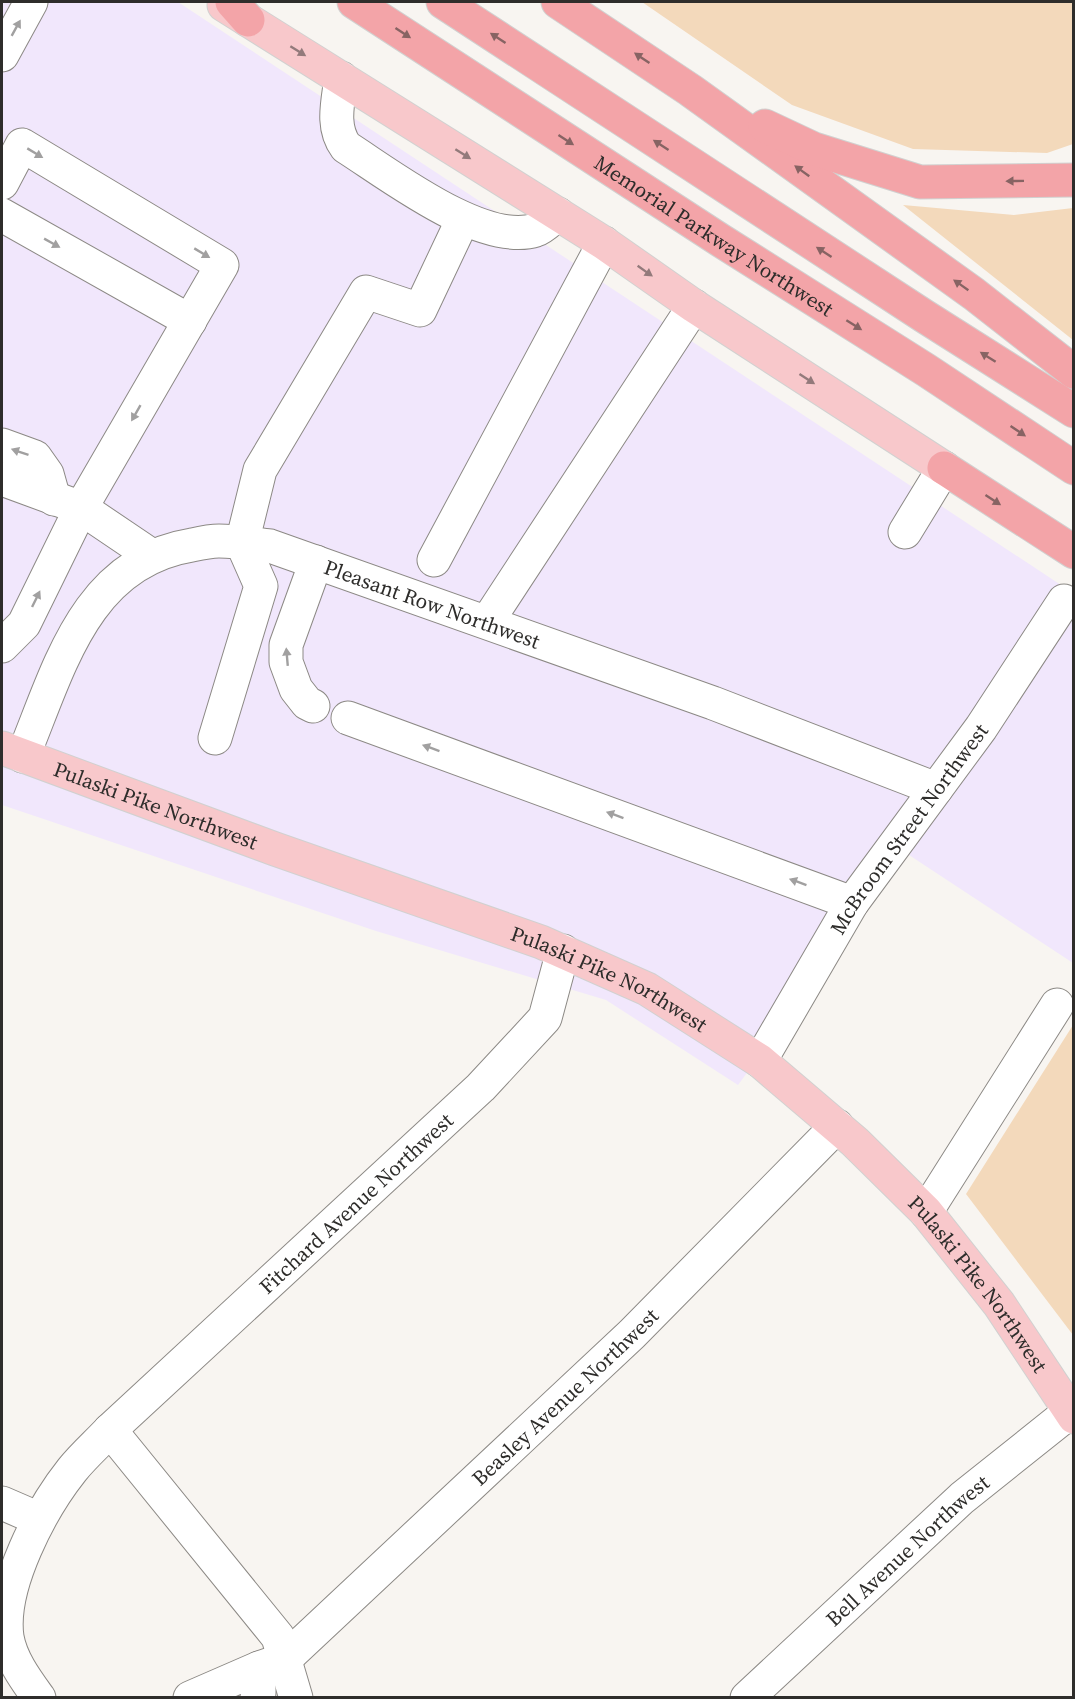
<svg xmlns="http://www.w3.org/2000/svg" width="1075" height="1699" font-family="'Source Serif 4',serif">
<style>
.commercial{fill:#f1e7fc}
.grass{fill:#f3d9bb}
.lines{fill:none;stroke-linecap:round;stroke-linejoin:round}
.minor-casing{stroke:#8c8985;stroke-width:35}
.major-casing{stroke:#d1d1d0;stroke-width:35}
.highway-casing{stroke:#d1d1d0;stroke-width:35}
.minor{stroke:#fff;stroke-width:33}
.major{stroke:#f8c8cb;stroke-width:33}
.highway{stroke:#f3a4a8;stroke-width:33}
.oneway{fill:#a1a0a0}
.oneway2{fill:#876363}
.oneway3{fill:#937a7b}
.labels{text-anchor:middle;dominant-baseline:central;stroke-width:6;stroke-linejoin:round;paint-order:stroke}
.street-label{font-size:21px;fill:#2e2d2b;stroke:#fff}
</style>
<rect width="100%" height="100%" fill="#f8f5f1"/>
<path class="commercial" d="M2,2h176l895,591v370l-164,-108 -171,230 -132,-85 -230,-69 -374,-126z"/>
<path class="grass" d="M642,2h431v142l-26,9 -134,-4 -121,-44z
M903,205l111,10 59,-7v132z
M1073,1025v310l-107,-141z"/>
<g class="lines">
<defs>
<g id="minor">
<path d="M2,55l29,-53"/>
<path d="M341,78c-3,24 -10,49 5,69 44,28 137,100 190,83 7,-2 15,-11 22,-16"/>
<path d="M2,183l20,-38 200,120 -141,243 -57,116 -22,22"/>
<path d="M2,215l188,106"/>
<path d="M2,445l33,12 12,17 7,25"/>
<path d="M2,479l79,29 71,48"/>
<path d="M905,532l39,-64"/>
<path d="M434,560l170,-317"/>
<path d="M487,622l207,-316"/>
<path d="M313,706l-6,-3 -11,-14 -10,-27v-17l30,-83"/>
<path d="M348,718l504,185"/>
<path d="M215,738l46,-152 -19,-43 18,-73 106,-178 54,18 43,-91"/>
<path id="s1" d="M23,756c36,-87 62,-194 169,-211 9,-2 19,-4 27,-4 17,0 34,3 51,5l443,157 223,86"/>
<path id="s2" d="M760,1061l92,-158 129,-175 83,-127"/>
<path d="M926,1212l131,-207"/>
<path d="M110,1430l168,207 18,61"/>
<path d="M2,1503l37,16"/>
<path id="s3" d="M259,1668l26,-9 347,-325 205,-208"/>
<path id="s4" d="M39,1698c-13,-18 -28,-38 -32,-61 -7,-51 34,-128 65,-167 11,-14 26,-27 38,-40l371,-343 64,-69 18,-67"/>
<path d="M190,1698l69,-30v25l-2,5"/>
<path id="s5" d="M747,1698l215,-200 109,-87"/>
</g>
<g id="major">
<path d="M224,5l380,238 90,63 250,162"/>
<path id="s6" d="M2,748l273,101 266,93 106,47 113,72 95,81 71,70 73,92 75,113"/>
</g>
<g id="highway">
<path d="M232,2l16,18"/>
<path id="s7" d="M354,2l366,238 206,130 148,98"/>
<path d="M443,2l481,314 150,95"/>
<path d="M558,2l132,88 284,204 100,78"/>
<path d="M765,126l49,23 106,33 154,-2"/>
<path d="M944,468l130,84"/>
</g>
</defs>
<use href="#minor" class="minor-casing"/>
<use href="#major" class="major-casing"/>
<use href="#highway" class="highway-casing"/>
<use href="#minor" class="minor"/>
<use href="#major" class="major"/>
<use href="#highway" class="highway"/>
</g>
<defs><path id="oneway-solid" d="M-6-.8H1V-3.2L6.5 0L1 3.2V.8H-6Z" transform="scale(1.5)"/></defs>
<g class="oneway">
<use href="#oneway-solid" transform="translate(16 28) rotate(-61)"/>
<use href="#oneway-solid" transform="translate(35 153) rotate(31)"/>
<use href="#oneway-solid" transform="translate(52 243) rotate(29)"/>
<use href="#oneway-solid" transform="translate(202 253) rotate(31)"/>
<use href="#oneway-solid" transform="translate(136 413) rotate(120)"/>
<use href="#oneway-solid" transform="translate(20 452) rotate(-161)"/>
<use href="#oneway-solid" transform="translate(36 599) rotate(-64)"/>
<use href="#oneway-solid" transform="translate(287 657) rotate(-95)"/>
<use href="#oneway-solid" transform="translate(431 748) rotate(-160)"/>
<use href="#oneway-solid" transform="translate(615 815) rotate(-160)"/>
<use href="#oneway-solid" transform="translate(798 882) rotate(-160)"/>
</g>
<g class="oneway2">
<use href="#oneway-solid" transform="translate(403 33) rotate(33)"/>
<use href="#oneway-solid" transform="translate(498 38) rotate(-147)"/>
<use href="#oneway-solid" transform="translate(642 58) rotate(-146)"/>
<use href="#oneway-solid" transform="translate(566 140) rotate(33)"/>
<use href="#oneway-solid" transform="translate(661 145) rotate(-147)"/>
<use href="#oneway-solid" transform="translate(802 171) rotate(-144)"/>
<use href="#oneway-solid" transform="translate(1015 181) rotate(179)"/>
<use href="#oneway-solid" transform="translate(824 252) rotate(-147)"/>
<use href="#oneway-solid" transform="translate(961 285) rotate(-145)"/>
<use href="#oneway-solid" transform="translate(854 325) rotate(32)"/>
<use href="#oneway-solid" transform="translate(988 357) rotate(-148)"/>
<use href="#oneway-solid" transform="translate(1018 431) rotate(34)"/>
<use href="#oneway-solid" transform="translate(993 500) rotate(33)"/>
</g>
<g class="oneway3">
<use href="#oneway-solid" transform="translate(298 51) rotate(32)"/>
<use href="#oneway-solid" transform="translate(463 154) rotate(32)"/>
<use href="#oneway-solid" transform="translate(645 271) rotate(35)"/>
<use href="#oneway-solid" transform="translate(807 379) rotate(33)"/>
</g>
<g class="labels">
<g class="street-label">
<text stroke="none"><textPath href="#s7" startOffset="429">Memorial Parkway Northwest</textPath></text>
<text stroke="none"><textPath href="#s1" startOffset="536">Pleasant Row Northwest</textPath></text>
<text stroke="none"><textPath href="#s6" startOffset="164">Pulaski Pike Northwest</textPath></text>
<text stroke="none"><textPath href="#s2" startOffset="276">McBroom Street Northwest</textPath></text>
<text stroke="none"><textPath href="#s6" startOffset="650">Pulaski Pike Northwest</textPath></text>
<text stroke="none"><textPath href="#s4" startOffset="642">Fitchard Avenue Northwest</textPath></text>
<text stroke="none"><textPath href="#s6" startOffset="1136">Pulaski Pike Northwest</textPath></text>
<text stroke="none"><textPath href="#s3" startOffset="411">Beasley Avenue Northwest</textPath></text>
<text stroke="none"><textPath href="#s5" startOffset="218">Bell Avenue Northwest</textPath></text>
</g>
</g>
<rect width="1075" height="1699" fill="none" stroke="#2e2d2b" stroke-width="6"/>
</svg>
